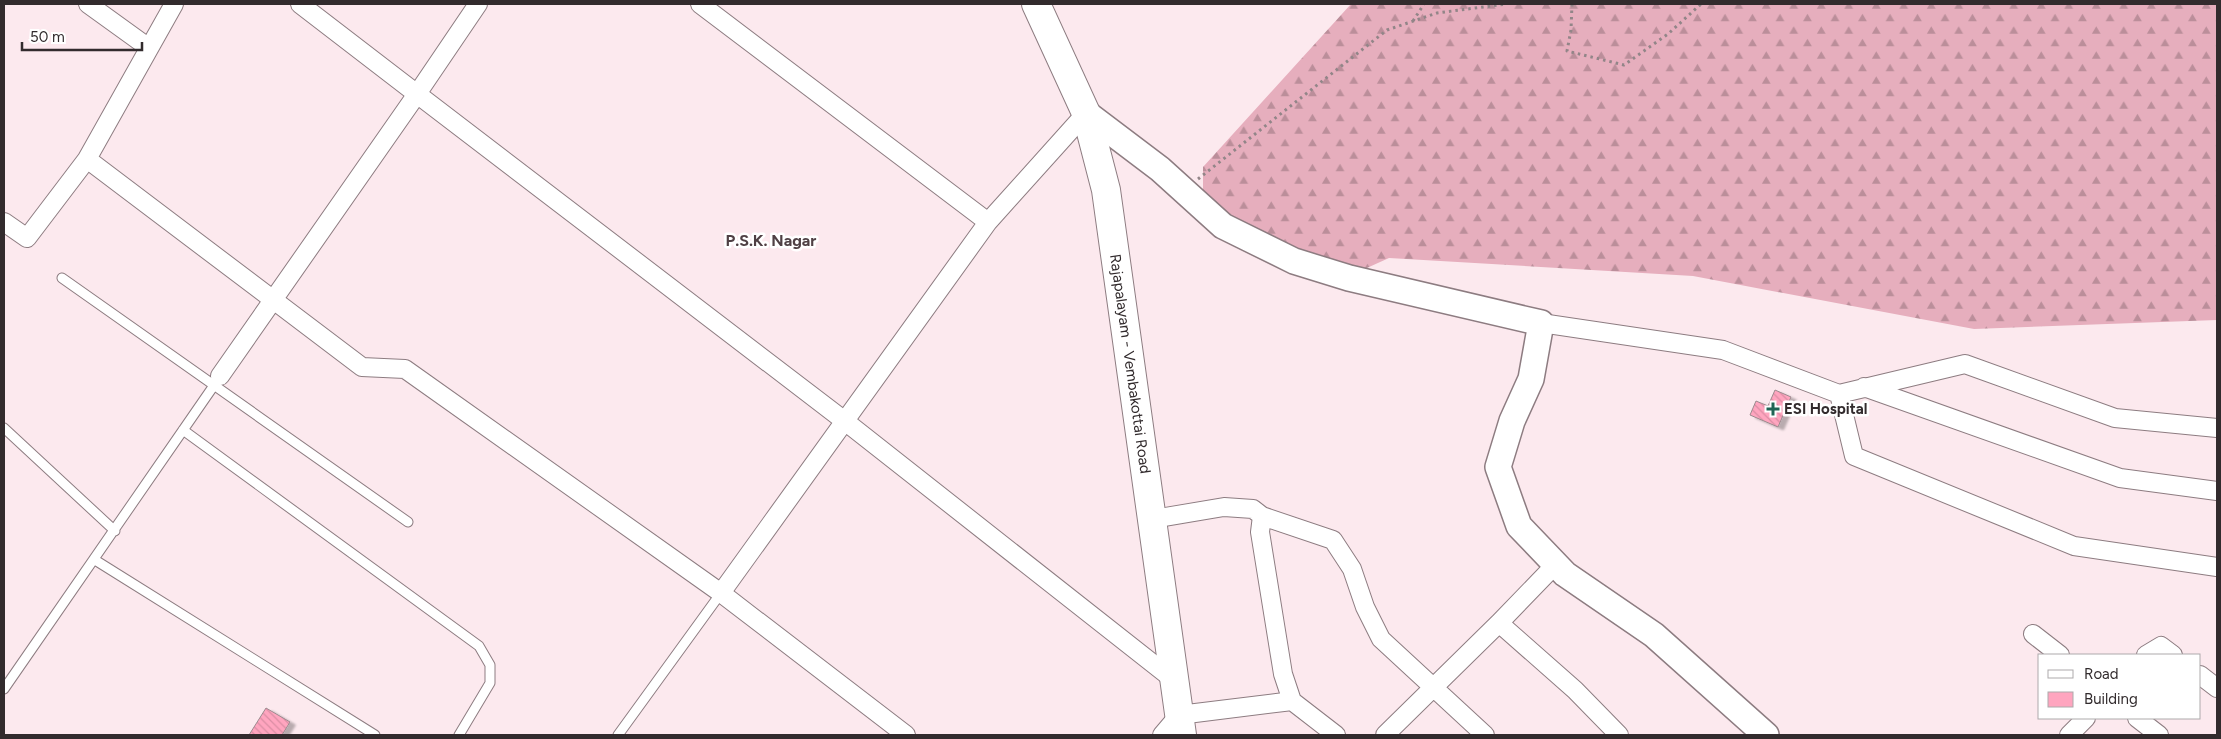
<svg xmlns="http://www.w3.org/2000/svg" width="2221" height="739" font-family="Figtree,sans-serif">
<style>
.forest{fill:url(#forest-firs)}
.building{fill:url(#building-back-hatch);stroke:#9c8b8f;filter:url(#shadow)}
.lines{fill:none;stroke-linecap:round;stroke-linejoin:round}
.lane-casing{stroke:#8d7c81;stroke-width:11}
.street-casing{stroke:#8d7c81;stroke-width:20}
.secondary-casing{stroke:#8d7c81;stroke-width:28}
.primary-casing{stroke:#8d7c81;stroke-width:30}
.path{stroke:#928588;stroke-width:3;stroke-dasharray:2.5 4;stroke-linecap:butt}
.lane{stroke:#fff;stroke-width:9}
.street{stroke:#fff;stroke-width:18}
.secondary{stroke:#fff;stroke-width:25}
.primary{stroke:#fff;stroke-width:28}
.poi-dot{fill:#216555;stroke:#fff;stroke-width:2}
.labels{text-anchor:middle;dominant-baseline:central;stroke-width:5;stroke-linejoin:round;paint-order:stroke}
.street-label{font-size:15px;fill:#322b2d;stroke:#fff}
.poi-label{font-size:15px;font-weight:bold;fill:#322b2d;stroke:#fff;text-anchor:start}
.neighbourhood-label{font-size:16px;font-weight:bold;fill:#4f4044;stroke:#fff}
</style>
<defs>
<pattern id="forest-firs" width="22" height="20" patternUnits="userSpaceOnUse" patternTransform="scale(1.25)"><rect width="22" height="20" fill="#e6aebd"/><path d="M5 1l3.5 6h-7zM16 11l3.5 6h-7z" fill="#bb8e9a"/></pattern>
<pattern id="building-back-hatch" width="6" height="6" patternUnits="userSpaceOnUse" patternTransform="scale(1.25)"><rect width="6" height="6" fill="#ffa5bf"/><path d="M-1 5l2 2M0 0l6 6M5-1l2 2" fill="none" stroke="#db8ea4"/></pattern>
<filter id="shadow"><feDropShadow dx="5.5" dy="3" stdDeviation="1" flood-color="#0004"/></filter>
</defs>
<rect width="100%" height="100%" fill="#fce9ee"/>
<path class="forest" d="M1351,4h866v316l-243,9 -281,-53 -304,-18 -31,14 -95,-36 -60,-37v-32z"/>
<path class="building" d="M1775,390l16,7 -13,30 -28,-12 6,-14 12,5z
M266,708l24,14 -8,13h-33z"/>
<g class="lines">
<defs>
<path id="lane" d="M62,278l346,244
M4,428l111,103
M183,430l296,216 11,19v18l-31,52
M95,560l280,175
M4,689l213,-308
M618,735l103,-142"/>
<path id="street" d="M88,4l61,44
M478,4l-61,90 429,328 329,259
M700,4l288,218 -267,371
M87,159l275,208 43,2 316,224 185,142
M4,222l23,16 60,-79 87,-155
M988,222l98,-109
M1541,323l182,27 116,44 126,-30 150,54 102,10
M220,376l197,-282 -117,-90
M1864,387l256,91 97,13
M1839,394l15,62 220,90 143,21
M1262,516l-2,16 23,142 9,27 44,34
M1153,519l71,-12 29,2 9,7 71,24 19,29 13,38 16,32 104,96
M1499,623l57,-59
M2033,634l27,21
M2146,655l15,-9 12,9
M2200,675l17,13
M2137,718l22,17
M1162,735l17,-20 113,-14
M1385,735l114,-112 76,67 44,45
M2069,735l17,-17"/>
<path id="secondary" d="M1086,113l74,56 63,57 71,35 55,17 192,45 -10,56 -19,42 -14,46 21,59 46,48 89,61 112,100"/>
<g id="primary">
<path id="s1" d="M1036,4l50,109 20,77 76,545"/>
</g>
</defs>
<use href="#lane" class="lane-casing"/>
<use href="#street" class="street-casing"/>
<use href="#secondary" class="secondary-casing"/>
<use href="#primary" class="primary-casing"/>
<path class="path" d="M1572,4l-1,26 -4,21 57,14 44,-31 33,-30
M1413,21l11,-17
M1198,179l189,-149 50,-17 69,-9"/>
<use href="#lane" class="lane"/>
<use href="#street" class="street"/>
<use href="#secondary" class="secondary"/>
<use href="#primary" class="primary"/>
</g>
<path class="poi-dot" d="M1770.5 401.5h5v5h5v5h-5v5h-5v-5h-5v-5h5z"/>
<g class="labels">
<g class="street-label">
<text stroke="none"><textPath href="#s1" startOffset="375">Rajapalayam - Vembakottai Road</textPath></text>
</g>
<g class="poi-label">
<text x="1784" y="409">ESI Hospital</text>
</g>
<g class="neighbourhood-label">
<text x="771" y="240">P.S.K. Nagar</text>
</g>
</g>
<rect width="2221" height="739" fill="none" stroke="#322b2d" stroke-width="10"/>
<rect x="2038" y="654" width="162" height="65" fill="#ffffff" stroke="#adaaab"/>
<rect x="2048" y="670" width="25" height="8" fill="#ffffff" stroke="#adaaab"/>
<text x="2084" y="679" font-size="15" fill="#322b2d">Road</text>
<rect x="2048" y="692" width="25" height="15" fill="#ffa5bf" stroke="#adaaab"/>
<text x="2084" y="704" font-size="15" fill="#322b2d">Building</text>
<path d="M22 42v8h120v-8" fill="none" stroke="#322b2d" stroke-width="2.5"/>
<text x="30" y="42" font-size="15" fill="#322b2d" stroke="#ffffff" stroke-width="4" paint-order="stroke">50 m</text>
</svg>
